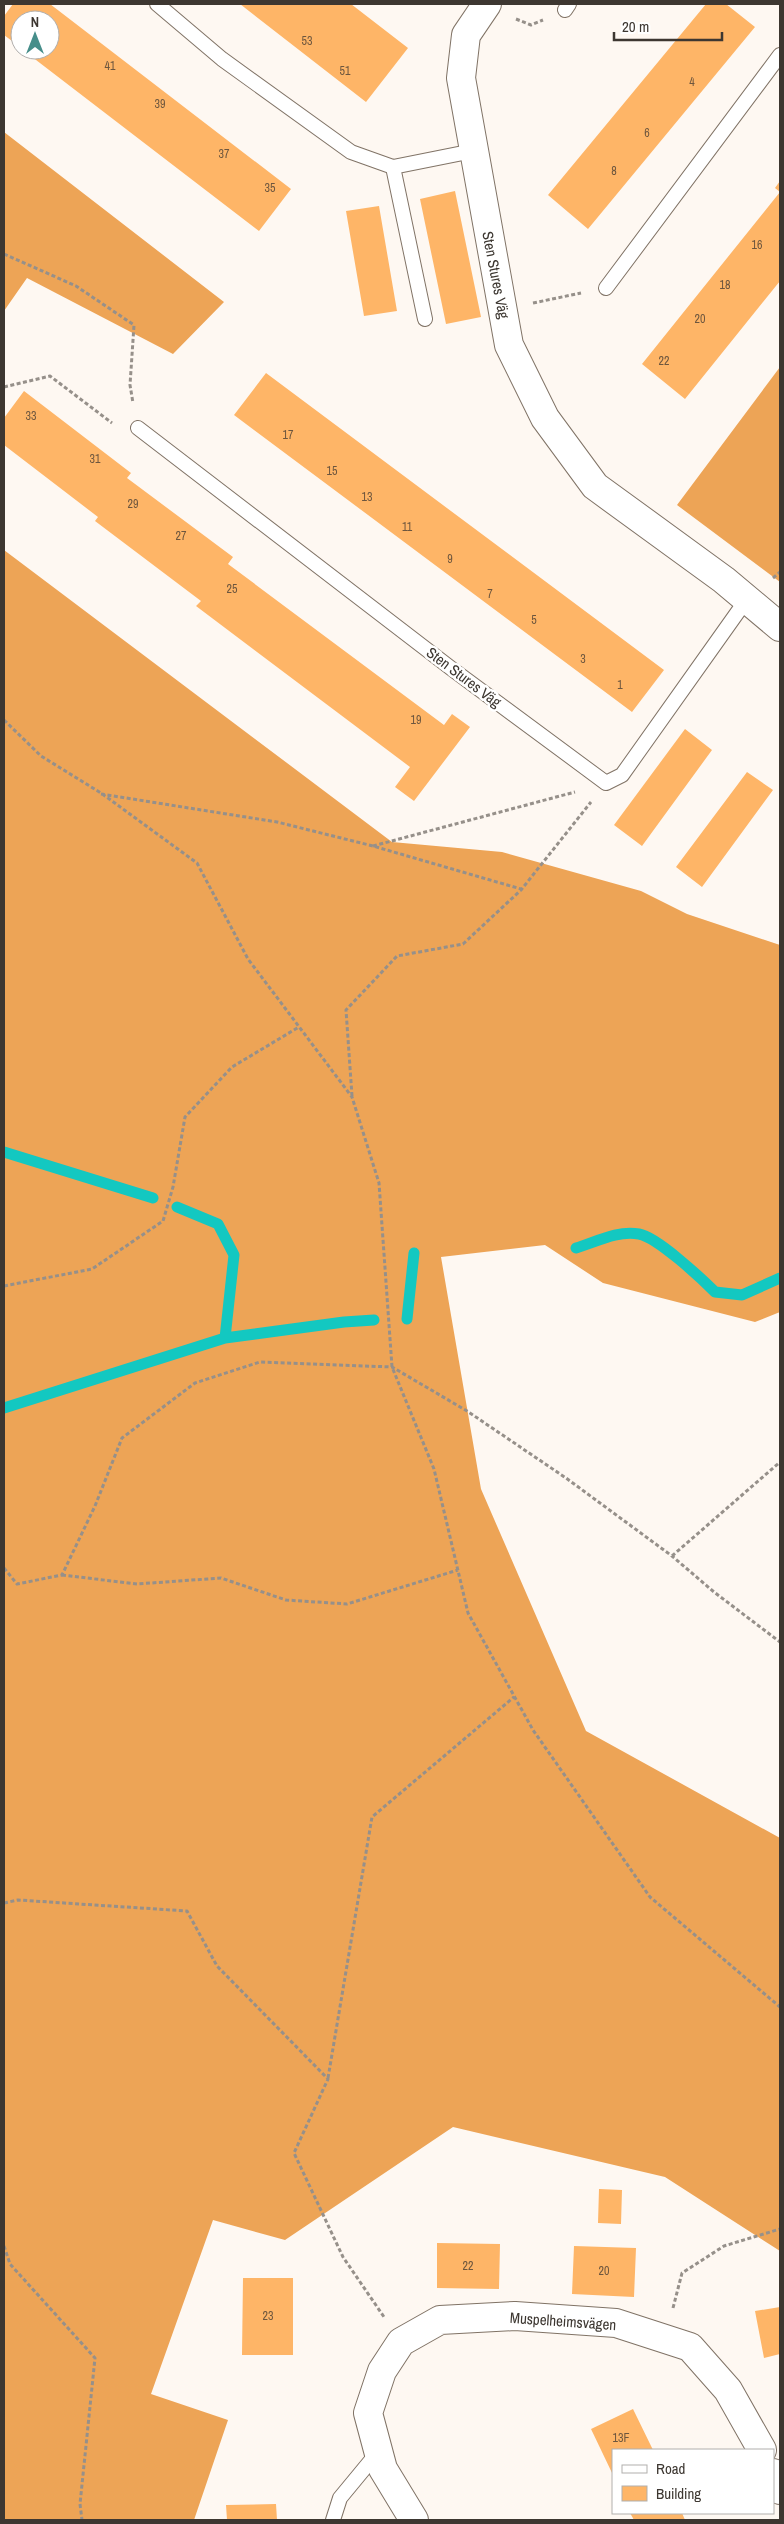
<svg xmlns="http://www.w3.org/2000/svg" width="784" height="2524" font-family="'Archivo Narrow',sans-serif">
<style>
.forest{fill:#eda456}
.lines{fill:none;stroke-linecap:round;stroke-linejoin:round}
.stream{stroke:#13c8c1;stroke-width:11}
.building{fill:#feb567}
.lane-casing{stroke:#807366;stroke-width:16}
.street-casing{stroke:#807366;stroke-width:30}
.path{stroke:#96908a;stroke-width:3;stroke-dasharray:4 2.5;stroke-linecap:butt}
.lane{stroke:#fff;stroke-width:14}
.street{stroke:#fff;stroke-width:28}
.labels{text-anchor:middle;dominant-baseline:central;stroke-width:5;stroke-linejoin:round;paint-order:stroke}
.number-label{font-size:12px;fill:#6d563e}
.street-label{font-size:15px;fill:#3d3731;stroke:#fff}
</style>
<rect width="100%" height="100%" fill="#fef8f2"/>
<path class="forest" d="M4,132l220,170 -51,52 -146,-76 -23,33z
M780,367v215l-103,-77z
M4,550l388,292 110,10 139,39 46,23 93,31v367l-25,10 -152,-39 -58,-38 -104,12 40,232 105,242 194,107v413l-115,-74 -212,-50 -168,113 -72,-20 -62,174 77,26 -34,100h-190z"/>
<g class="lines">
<path class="stream" d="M4,1152l149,46
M177,1207l41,17 16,31 -9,83
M576,1248c20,-6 41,-18 63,-14 18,3 62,44 76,58l27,3 38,-17
M407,1319l7,-66
M4,1408l221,-70 119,-16 30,-2"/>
</g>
<path class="building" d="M13,4h37l241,185 -32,42 -236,-181h27v-30h-30v27l-16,-12v-19z
M240,4h111l57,44 -42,54z
M706,4h20l29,23 -167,202 -40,-34z
M780,181v100l-95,118 -43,-35 138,-172 -5,-4z
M455,191l26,126 -35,7 -26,-125z
M379,206l18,105 -33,5 -18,-105z
M266,373l398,297 -32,42 -398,-297z
M24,391l107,82 -4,5 106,79 -5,7 216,161 8,-11 18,13 -56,74 -19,-14 15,-20 -214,-161 5,-5 -106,-80 3,-4 -94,-72v-27z
M685,729l27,21 -70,96 -28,-21z
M747,772l26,18 -71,97 -26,-20z
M599,2189l23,1 -1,34 -23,-1z
M437,2243l63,1 -1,45 -62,-1z
M574,2246l62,2 -2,49 -62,-3z
M243,2278h50v77h-51z
M780,2307v47l-16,4 -9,-47z
M633,2409l20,41h-40v25l-22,-46z
M276,2504l1,16h-50l-1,-15z
M630,2513h52l3,7h-51z"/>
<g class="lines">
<defs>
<path id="lane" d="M157,4l65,55 129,93 42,15 80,-16
M565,10l4,-6
M393,167l32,152
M606,288l174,-233
M138,428l314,241 154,114 16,-8 125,-176
M333,2520l7,-22 38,-46"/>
<path id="street" d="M487,4l-21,31 -5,43 48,267 36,73 50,68 129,94 56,47
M773,2473l7,17
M414,2520l-31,-51 -15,-56 14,-42 19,-29 39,-22 75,-4 101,7 74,24 38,43 34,60"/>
</defs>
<use href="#lane" class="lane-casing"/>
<use href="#street" class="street-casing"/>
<path class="path" d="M516,19l15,6 12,-5
M4,254l72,32 58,39 -4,60 3,18
M533,303l48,-10
M4,387l46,-11 62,47
M773,578l7,-6
M4,720l37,36 60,37 96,70 51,96 104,138 27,86 13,184 42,102 34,144 65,117 117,167 130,110
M101,794l176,28 96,24 148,43
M373,846l202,-54
M352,1096l-6,-86 51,-54 66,-12 58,-54 70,-88
M4,1286l88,-17 71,-48 10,-34 12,-70 47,-50 67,-40
M672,1556l108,-94
M4,1568l13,16 45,-9 33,-69 27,-68 73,-55 65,-21 132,5 75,44 99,67 106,78 42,36 66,50
M62,1575l75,9 84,-6 65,22 61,4 111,-34
M4,1903l14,-3 169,11 30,55 111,113 -34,74 49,104 41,60
M328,2078l44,-261 142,-120
M4,2246l6,18 85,94 -15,146 2,16
M673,2308l9,-35 42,-27 56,-17"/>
<use href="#lane" class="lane"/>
<use href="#street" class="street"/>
</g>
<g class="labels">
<g class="number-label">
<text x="307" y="41">53</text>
<text x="110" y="66">41</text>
<text x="345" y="71">51</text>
<text x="692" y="82">4</text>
<text x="160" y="104">39</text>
<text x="647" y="133">6</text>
<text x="224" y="154">37</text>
<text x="614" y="171">8</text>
<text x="270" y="188">35</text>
<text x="757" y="245">16</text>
<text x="725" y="285">18</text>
<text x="700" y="319">20</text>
<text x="664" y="361">22</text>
<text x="31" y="416">33</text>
<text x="288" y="435">17</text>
<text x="95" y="459">31</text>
<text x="332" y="471">15</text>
<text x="367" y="497">13</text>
<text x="133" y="504">29</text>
<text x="407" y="527">11</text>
<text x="181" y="536">27</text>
<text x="450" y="559">9</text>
<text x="232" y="589">25</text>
<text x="490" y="594">7</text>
<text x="534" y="620">5</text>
<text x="583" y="659">3</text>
<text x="620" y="685">1</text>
<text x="416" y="720">19</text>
<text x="468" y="2266">22</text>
<text x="604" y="2271">20</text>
<text x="268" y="2316">23</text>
<text x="621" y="2438">13F</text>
</g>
<g class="street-label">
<text transform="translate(496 275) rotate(79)">Sten Stures Väg</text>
<text transform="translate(464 677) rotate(37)">Sten Stures Väg</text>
<text transform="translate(563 2321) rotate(4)">Muspelheimsvägen</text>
</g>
</g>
<rect width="784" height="2524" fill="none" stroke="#3d3731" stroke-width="10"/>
<rect x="612" y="2449" width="162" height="65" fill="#ffffff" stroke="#b1afad"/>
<rect x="622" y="2465" width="25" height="8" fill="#ffffff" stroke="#b1afad"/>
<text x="656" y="2474" font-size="15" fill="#3d3731">Road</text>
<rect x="622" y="2486" width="25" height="15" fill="#feb567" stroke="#b1afad"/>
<text x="656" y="2499" font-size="15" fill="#3d3731">Building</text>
<g transform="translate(35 35)"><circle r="24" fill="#ffffff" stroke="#b1afad"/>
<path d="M0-4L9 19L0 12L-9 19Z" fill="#468e8a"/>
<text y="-8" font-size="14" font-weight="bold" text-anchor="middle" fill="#3d3731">N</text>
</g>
<path d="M614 32v8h108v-8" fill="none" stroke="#3d3731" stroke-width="2.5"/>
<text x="622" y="32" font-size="15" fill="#3d3731" stroke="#ffffff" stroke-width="4" paint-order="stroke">20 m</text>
</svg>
